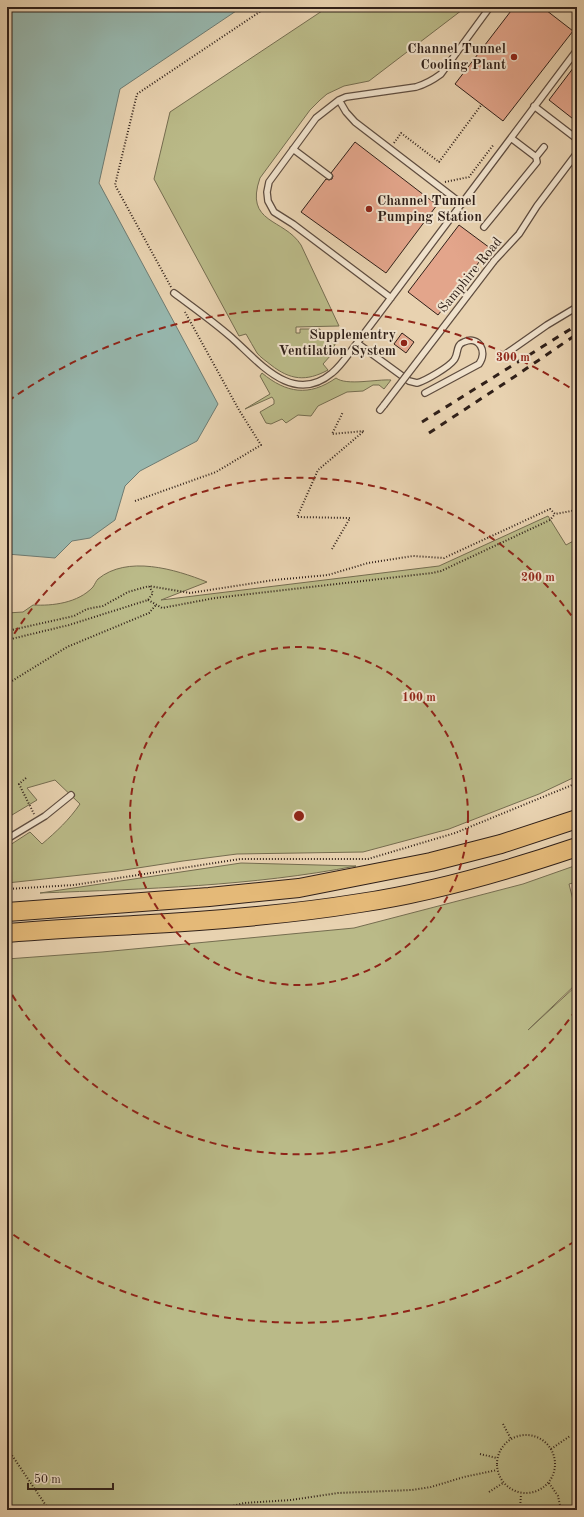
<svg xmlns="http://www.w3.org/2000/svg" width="584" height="1517" font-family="'Old Standard TT',serif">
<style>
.green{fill:#baba88;stroke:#756d50}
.water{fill:#97b7ae;stroke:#6e7b72}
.building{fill:#e3a58b;stroke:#302019}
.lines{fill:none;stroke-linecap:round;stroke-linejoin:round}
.service-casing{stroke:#5e4c3f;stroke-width:8}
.trunk-casing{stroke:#302019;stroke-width:20}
.path{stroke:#302019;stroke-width:2;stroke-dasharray:1 2;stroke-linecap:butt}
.service{stroke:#f0e2cc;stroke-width:5.5}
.trunk{stroke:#e4b978;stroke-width:18}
.rail{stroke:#302019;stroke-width:3;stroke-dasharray:7 7;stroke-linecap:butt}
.service-bridge-casing{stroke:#5e4c3f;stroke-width:8;stroke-linecap:butt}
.service-bridge{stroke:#f0e2cc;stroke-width:5.5}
.ring{fill:none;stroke:#8f2418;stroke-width:2;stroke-dasharray:7 5}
.poi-dot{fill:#8f2418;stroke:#f0e2cc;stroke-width:1.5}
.labels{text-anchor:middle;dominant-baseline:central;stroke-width:4;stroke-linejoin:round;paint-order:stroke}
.poi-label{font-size:14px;font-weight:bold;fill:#302019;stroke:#f0e2cc;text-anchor:end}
.street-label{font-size:14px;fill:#302019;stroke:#f0e2cc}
.centre{fill:#8f2418;stroke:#f0e2cc;stroke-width:2}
.ring-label{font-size:12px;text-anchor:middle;font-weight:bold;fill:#8f2418;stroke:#f0e2cc;stroke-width:4;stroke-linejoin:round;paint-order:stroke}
</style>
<rect width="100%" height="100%" fill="#e8d2b0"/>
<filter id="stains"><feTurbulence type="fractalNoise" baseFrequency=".005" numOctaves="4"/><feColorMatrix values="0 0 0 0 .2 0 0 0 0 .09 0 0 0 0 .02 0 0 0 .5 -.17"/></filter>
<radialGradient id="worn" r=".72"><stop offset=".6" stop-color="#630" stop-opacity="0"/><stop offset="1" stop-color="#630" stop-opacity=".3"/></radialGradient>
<path class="green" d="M328,7h138l-97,74 -25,5 -17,8 -7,6 -10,10 -50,68c-16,46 24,40 41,67l38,81 -43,1v6h4v-4h20v7h18l-7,19 -8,9 5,6c-22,12 -38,10 -57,-5 -5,-4 -11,-8 -14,-12 -4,-6 -7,-13 -11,-19l-7,2 -85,-157 16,-67z
M262,373c24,20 47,24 74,5 10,8 41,1 55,2l-7,9 -5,-4h-6l-10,6 -16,1 -29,14 -7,10 -13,-1 -12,8 -4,-4 -11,5 -5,-1 -6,-11 14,-8v-4l-2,-3 -27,12 25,-15 -10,-18z
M548,516l18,29 11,-6v237l-38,18 -90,35 -86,23 -126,2 -54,7 -65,10 -111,12v-36l23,-15 12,12c15,-13 27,-24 38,-40l-25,-24 -28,8 10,12 -30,18v-205l16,-1 10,-7c20,1 45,-2 60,-18 2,-3 3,-6 5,-8 29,-24 77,-10 109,3l-46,18 278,-34z
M241,863l115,3c-104,20 -211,23 -316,27z
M577,865v17l-8,2 8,32v67l-49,47 49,-45v525h-570v-551l95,-7 252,-24 169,-44z"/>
<path class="water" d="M7,7h235l-122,82 -21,94 119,221 -21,37 -57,30 -15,15 -10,34 -25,18 -18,3 -17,17 -48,-4z"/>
<path class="building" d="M514,7h28l31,24 -70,90 -48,-37z
M577,63v59l-28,-22z
M355,142l82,63 -51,68 -85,-61 25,-33 3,1 3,-1 1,-3 -2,-3z
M459,225l31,23 -52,67 -30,-23z
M402,333l12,9 -8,11 -12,-9z"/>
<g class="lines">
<defs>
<path id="service" d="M339,100l7,12 9,10 107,82
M534,106l43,33
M293,149l36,27
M536,157l8,-10
M484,227l53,-65 -1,-5 -25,-19
M494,261l25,-27 18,-28 40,-53
M174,293c20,15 40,29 58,45 27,24 61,68 100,35 10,-8 17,-20 25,-30l52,38 8,2c8,-2 32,-16 37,-23 5,-6 1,-15 10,-18 15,-7 24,10 15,22l-54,29
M391,298l-98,-74 -19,-12 -6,-11 -1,-9 2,-10 47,-64 23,-18 7,-3 70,-10c10,-3 17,-7 25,-13l49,-67
M357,343l220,-293
M507,353l40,-28 30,-18
M380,410l4,-5
M7,839l38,-23 26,-21"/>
<path id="trunk" d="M7,912l202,-15 90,-9 132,-26 70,-18 76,-25
M7,933c42,-4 85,-6 127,-8 75,-4 152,-10 226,-22 74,-11 146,-32 217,-56"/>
</defs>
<use href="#service" class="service-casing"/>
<use href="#trunk" class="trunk-casing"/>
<path class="path" d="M549,12l4,-5
M394,143l7,-10 38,29 43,-58
M445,182l24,-5 25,-33
M433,202l6,-7
M171,287l-56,-102 22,-91 130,-87
M135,501l81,-29 45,-27 -22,-35 -54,-98
M332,549l18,-31 -53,-1 21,-47 46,-39 -32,3 11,-22
M148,600l14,8 53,-10 217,-25 9,-2 109,-51 5,-6
M7,631l67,-15 13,-7 16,-3 25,-14 21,-6
M7,640l62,-15 79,-25 5,-7 -4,-7 41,7 84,-13 54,-5 40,-12 45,-7 31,2 106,-49 5,5 22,-4
M7,684l60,-37 82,-34 7,-8
M26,778l-7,6 15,30
M7,889l67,-4 166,-26h128l87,-26 122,-50
M503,1424l8,15
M497 1464a29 29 0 1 1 58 0a29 29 0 1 1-58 0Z
M7,1448l42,62
M551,1449l19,-13
M480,1454l17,4
M549,1483l9,13 3,14
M489,1492l14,-9
M520,1509l1,-15
M216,1510l28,-7 47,-3 47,-7 74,-3 19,-3 33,-10 33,-7"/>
<use href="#service" class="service"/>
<use href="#trunk" class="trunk"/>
<path class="rail" d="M422,422l155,-97
M429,433l85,-56 63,-43"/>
<defs>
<path id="service-bridge" d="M384,405l110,-144"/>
</defs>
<use href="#service-bridge" class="service-bridge-casing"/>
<use href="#service-bridge" class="service-bridge"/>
</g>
<g class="ring">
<circle cx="299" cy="816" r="169"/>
<path d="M576 1010A338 338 0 0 1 8 988M8 644A338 338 0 0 1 576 622"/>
<path d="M575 1241A507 507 0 0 1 8 1231M8 401A507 507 0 0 1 575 391"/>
</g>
<g class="poi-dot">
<circle cx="514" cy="57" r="4"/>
<circle cx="369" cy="209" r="4"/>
<circle cx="404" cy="343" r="4"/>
</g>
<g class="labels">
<g class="poi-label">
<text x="506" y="49">Channel Tunnel<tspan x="506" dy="16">Cooling Plant</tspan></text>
<text x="377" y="201" text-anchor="start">Channel Tunnel<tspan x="377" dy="16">Pumping Station</tspan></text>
<text x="396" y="335">Supplementry<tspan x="396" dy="16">Ventilation System</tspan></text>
</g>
<g class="street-label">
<text transform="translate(470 275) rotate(-51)">Samphire Road</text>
</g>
</g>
<circle cx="299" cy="816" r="6" class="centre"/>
<g class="ring-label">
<text x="513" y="361">300 m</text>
<text x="538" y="581">200 m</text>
<text x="419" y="701">100 m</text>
</g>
<rect width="584" height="1517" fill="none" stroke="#e8d2b0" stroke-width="24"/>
<rect x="8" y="8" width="568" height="1501" fill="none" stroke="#302019" stroke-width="2"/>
<rect x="12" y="12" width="560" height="1493" fill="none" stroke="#302019"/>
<path d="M28 1483v6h85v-6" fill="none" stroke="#302019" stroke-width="2"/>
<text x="34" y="1483" font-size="12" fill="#302019" stroke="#f0e2cc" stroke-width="3" paint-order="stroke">50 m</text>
<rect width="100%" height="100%" filter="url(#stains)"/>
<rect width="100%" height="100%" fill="url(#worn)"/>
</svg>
